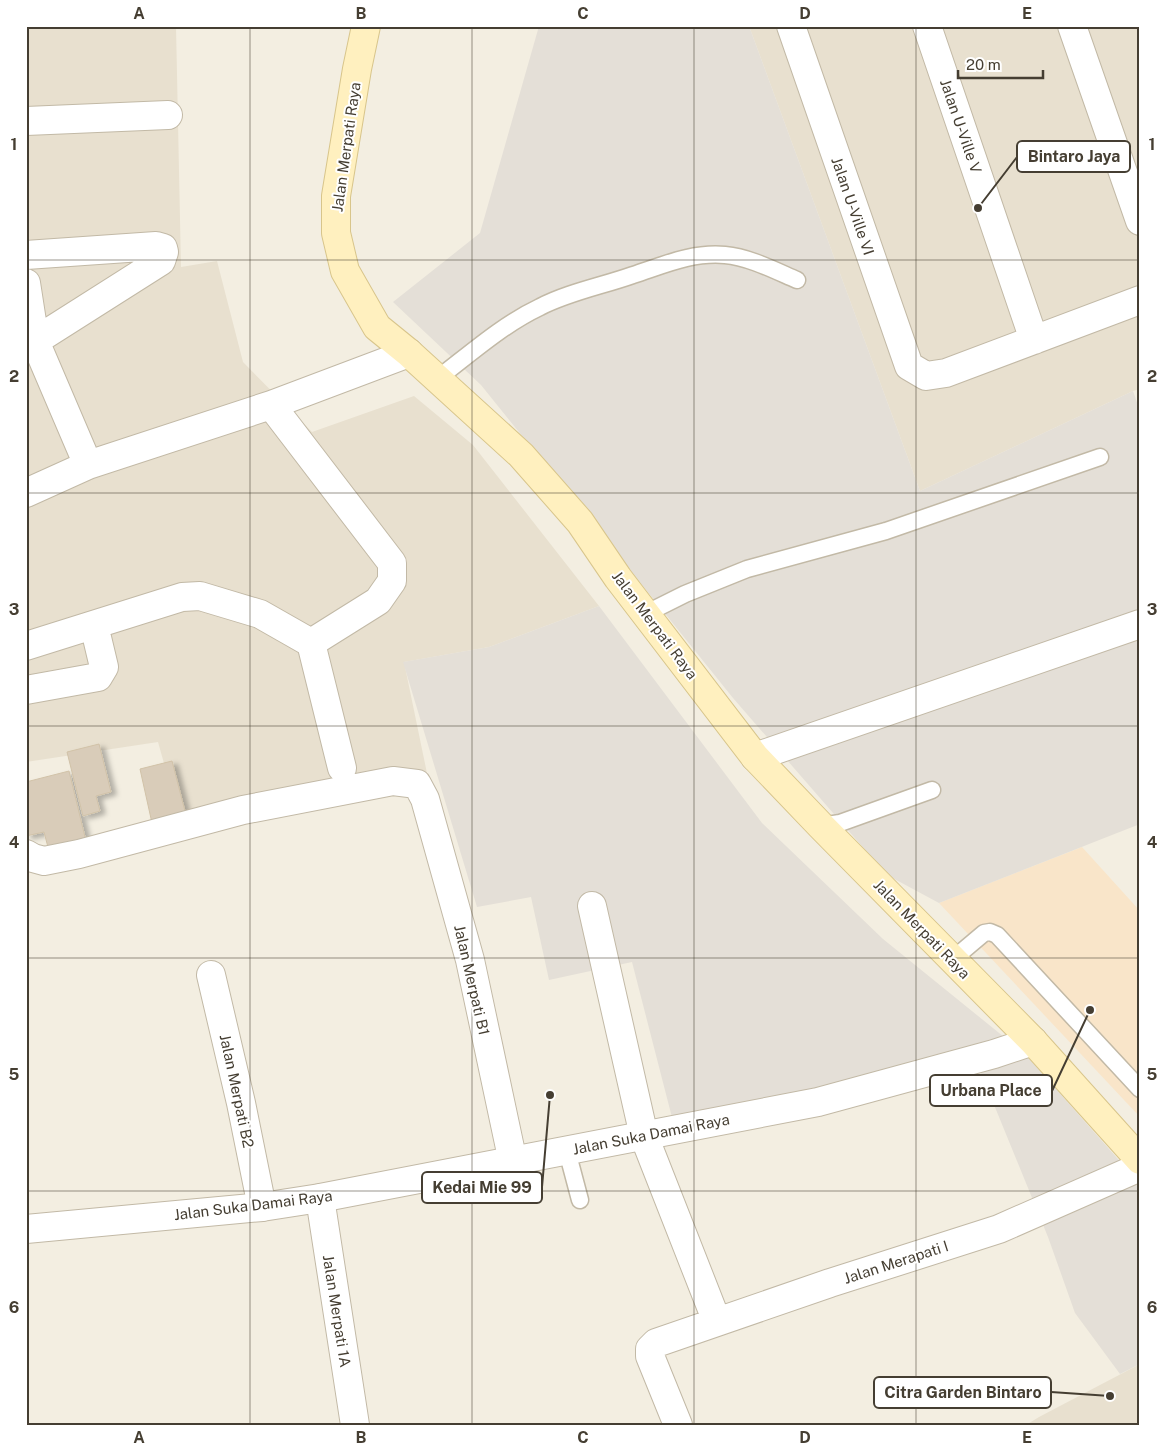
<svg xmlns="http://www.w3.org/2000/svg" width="1166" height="1451" font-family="'Public Sans',sans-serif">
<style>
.residential{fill:#e8e0cf}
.commercial{fill:#f9e5c9}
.industrial{fill:#e4dfd7}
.building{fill:#d9ccb9;stroke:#d1c2a8;filter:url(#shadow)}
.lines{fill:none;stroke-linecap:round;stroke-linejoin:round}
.service-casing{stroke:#c2b9a6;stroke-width:19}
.minor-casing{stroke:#c2b9a6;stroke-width:30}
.tertiary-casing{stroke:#c2b9a6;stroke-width:30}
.secondary-casing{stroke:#d8c58b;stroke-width:30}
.service{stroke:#fff;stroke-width:16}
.minor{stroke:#fff;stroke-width:28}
.tertiary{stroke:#fff;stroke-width:28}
.secondary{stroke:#fff0bf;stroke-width:28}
.grid{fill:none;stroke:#453e32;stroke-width:1;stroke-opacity:0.55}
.labels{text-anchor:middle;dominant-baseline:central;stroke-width:4;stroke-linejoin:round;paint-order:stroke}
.street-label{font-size:15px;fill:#453e32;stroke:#fff}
.leader{fill:none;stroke:#453e32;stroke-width:2}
.callout-dot{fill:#453e32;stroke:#fff;stroke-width:2}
.callout{fill:#fff;stroke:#453e32;stroke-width:2}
.callout-label{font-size:16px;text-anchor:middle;font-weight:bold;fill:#453e32}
.neatline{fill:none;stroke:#453e32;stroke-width:2}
.grid-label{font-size:16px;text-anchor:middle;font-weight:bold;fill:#453e32}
</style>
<defs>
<filter id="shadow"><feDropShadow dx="5.5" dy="3" stdDeviation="2.5" flood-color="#0004"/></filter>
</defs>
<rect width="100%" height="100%" fill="#f3eee1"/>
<path class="residential" d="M26,26h150l5,241 36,-6 26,101 69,70 102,-36 59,49 126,161 -110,41 -85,15 25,121 -246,48 -25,-89 -132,20z
M749,26h391v363l-7,2 -213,100z
M1140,1364v61h-114l13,-8z"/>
<path class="commercial" d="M1082,847l58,64v206l-201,-214z"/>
<path class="industrial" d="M539,26h210l171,465 213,-100 7,20v413l-201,79 -52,-28 -154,-177 -252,-313 -88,-83 87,-69z
M599,606l163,217 121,116 142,115 115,130v180l-20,10 -45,-61 -27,-76 -69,-169 -303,65 -44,-171 -83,18 -18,-83 -54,10 -74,-245 86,-15z"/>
<path class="building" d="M99,744l12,48 -15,4 4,15 -17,5 -16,-64z
M172,761l14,54 -34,8 -12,-54z
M69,771l17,70 -37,10 -5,-19 -18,4v-54z"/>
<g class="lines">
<defs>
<path id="service" d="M437,379c33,-25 65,-54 103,-72 29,-15 62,-21 93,-32 31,-10 59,-23 92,-20 24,2 51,16 72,25
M647,613l38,-19 62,-25 139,-38 214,-74
M821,826l19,-3 92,-33
M952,960l32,-27 6,-1 7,3 143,154
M567,1151l13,49"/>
<path id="minor" d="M791,26l118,340 17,10 20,-3 194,-73
M927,26l107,314
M1072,26l68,195
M26,121l142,-6
M26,255l130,-9 7,2 1,4 -3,9 -126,80
M26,283l9,58 53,124
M271,405l121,158v18l-14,20 -67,42
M26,493l62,-28 183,-60 138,-52
M26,646l156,-49 18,-1 60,18 51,29 31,125
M26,690l72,-13 6,-10 -10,-42
M755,757l385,-133
M26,854l7,4 11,3 35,-7 164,-44 150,-29 24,3 8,15 45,161 43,202
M592,906l52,230 73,186
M211,975l30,128 21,104
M320,1198l35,227
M678,1425l-28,-69v-7l6,-6 174,-60 169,-54 141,-62"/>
<path id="tertiary" d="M26,1229l236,-22 58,-9 498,-96 176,-48 39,-13"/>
<path id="secondary" d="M366,26l-9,43 -21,127v37l9,38 32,56 32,26 112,102 59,67 38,56 137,179 66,69 212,215 107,119"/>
</defs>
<use href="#service" class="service-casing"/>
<use href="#minor" class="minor-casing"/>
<use href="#tertiary" class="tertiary-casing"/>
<use href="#secondary" class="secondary-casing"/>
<use href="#service" class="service"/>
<use href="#minor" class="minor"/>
<use href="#tertiary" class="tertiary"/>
<use href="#secondary" class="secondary"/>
</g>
<path class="grid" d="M250,26v1399M472,26v1399M694,26v1399M916,26v1399M26,260h1114M26,493h1114M26,726h1114M26,958h1114M26,1191h1114"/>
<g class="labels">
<g class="street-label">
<text transform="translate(961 126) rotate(71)">Jalan U-Ville V</text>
<text transform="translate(346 147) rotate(-82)">Jalan Merpati Raya</text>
<text transform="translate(853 206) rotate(71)">Jalan U-Ville VI</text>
<text transform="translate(655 625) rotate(53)">Jalan Merpati Raya</text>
<text transform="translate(922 929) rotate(46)">Jalan Merpati Raya</text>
<text transform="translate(472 980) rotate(77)">Jalan Merpati B1</text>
<text transform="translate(237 1091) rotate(78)">Jalan Merpati B2</text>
<text transform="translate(651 1134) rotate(-11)">Jalan Suka Damai Raya</text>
<text transform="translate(253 1205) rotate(-7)">Jalan Suka Damai Raya</text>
<text transform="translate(896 1262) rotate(-18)">Jalan Merapati I</text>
<text transform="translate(337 1311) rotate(81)">Jalan Merpati 1A</text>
</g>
</g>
<path class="leader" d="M978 208L1017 157M1090 1010L1052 1091M550 1095L542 1187M1110 1396L1051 1392"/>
<g class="callout-dot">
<circle cx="978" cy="208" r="5"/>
<circle cx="1090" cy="1010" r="5"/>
<circle cx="550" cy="1095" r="5"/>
<circle cx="1110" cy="1396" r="5"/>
</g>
<g class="callout">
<rect x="1017" y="141" width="113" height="31" rx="5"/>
<rect x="930" y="1075" width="122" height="31" rx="5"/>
<rect x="422" y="1172" width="120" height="31" rx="5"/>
<rect x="874" y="1377" width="177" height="31" rx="5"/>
</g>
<g class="callout-label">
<text x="1074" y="162">Bintaro Jaya</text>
<text x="991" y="1096">Urbana Place</text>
<text x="482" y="1193">Kedai Mie 99</text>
<text x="963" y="1398">Citra Garden Bintaro</text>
</g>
<rect width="1166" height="1451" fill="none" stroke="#ffffff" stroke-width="55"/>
<path d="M958 70v8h85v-8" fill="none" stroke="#453e32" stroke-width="2.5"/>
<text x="966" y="70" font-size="15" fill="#453e32" stroke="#ffffff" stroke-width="4" paint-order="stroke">20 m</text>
<rect x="28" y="28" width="1110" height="1396" class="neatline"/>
<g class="grid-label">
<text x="139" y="19">A</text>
<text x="361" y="19">B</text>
<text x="583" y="19">C</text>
<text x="805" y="19">D</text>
<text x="1027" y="19">E</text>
<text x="14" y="150">1</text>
<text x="1152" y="150">1</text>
<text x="14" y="382">2</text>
<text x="1152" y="382">2</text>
<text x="14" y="615">3</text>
<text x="1152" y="615">3</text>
<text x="14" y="848">4</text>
<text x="1152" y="848">4</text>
<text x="14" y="1080">5</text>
<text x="1152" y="1080">5</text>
<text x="14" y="1313">6</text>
<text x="1152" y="1313">6</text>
<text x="139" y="1443">A</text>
<text x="361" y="1443">B</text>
<text x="583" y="1443">C</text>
<text x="805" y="1443">D</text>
<text x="1027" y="1443">E</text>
</g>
</svg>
